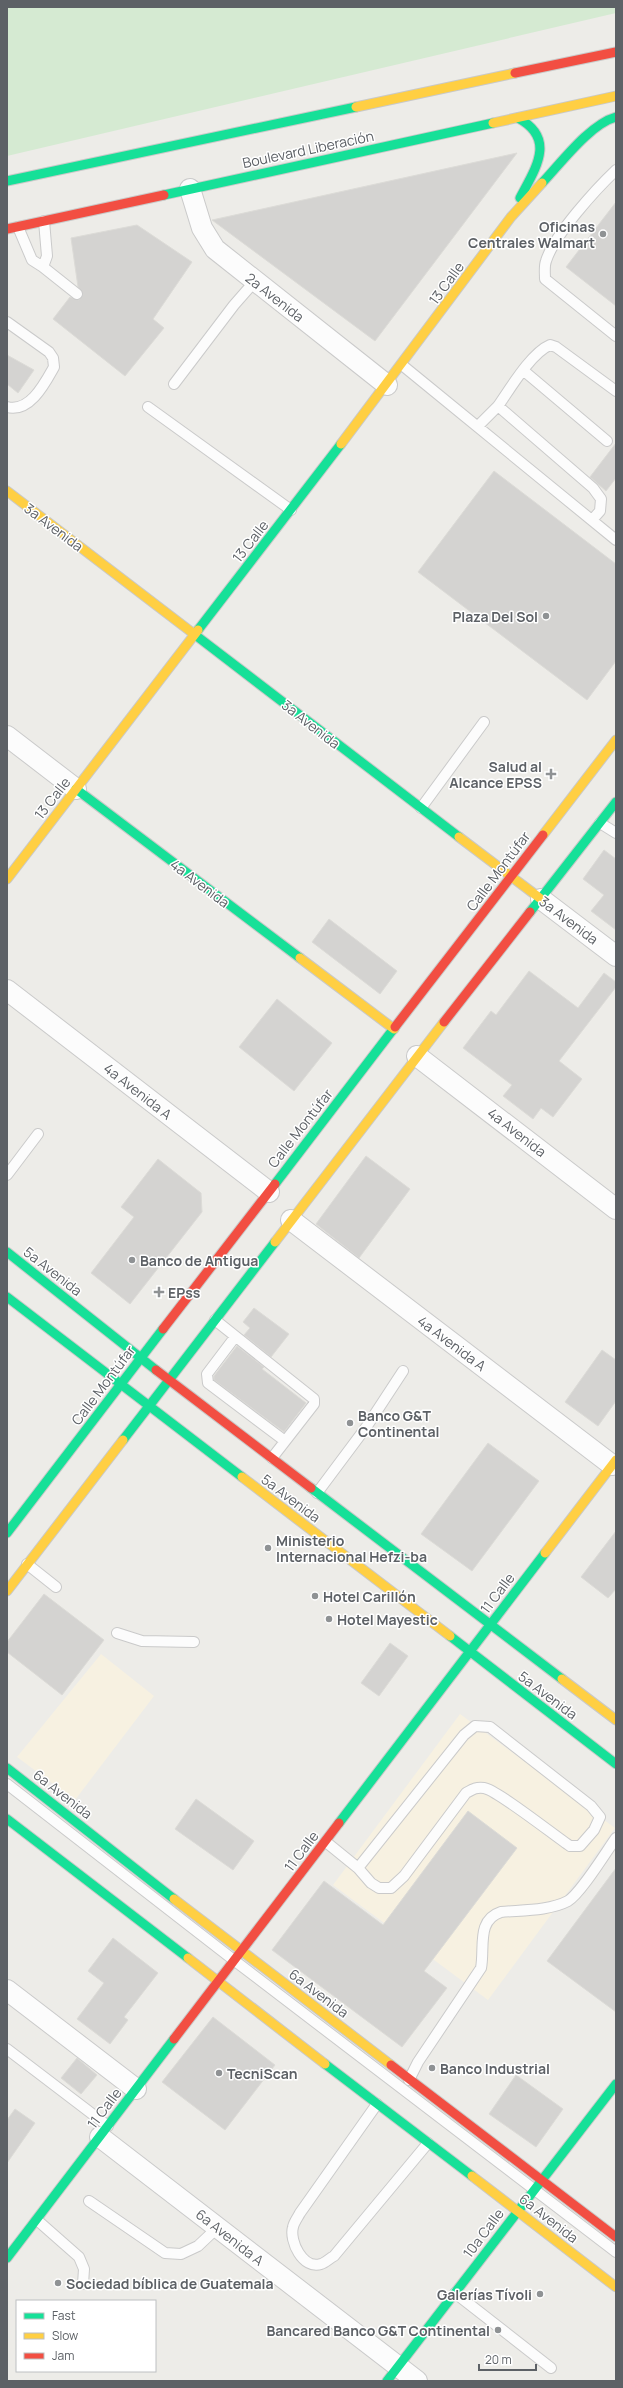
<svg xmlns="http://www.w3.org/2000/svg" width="623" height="2388" font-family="Manrope,sans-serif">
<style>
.commercial{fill:#f7f1e1}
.green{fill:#d5ead2}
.building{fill:#d4d3d1;stroke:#dcdbd7}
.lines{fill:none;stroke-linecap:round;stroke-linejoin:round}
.lane-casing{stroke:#cacaca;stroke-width:12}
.street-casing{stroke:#cacaca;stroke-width:22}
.fast-casing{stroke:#c9c9c8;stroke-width:11}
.slow-casing{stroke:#c9c9c8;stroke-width:11}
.jam-casing{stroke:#c9c9c8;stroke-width:11}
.lane{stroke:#fcfcfc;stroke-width:10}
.street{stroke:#fcfcfc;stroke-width:20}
.fast{stroke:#16e098;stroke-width:9}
.slow{stroke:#ffcf43;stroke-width:9}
.jam{stroke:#f24e42;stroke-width:9}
.poi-dot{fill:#8f9294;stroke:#fff;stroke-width:1.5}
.labels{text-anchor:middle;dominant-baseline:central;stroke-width:3;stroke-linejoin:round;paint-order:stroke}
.street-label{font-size:14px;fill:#5d6166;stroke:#fff}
.poi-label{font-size:14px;font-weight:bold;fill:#5d6166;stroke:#fff;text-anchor:start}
</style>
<rect width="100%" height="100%" fill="#edece8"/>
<path class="commercial" d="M101,1654l53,42 -79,104 -58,-43z
M460,1714l155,114 -127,172 -155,-115z"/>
<path class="green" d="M7,7h609v6l-609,143z"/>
<path class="building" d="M517,153l-142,188 -163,-121z
M616,202v104l-50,-39z
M137,225l55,37 -39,57 11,9 -39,48 -72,-57 17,-22 9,3 4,-5 -5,-8 -7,-49z
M7,355l27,15 -16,23 -11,-9z
M616,443v35l-10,13 -16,-14z
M494,471l122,93v97l-29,39 -169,-128z
M604,850l12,9v71l-25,-19 13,-16 -21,-16z
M329,919l68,52 -17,23 -68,-52z
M529,971l49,37 26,-35 12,9v5l-57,74 23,18 -29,38 -12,-9 -8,11 -30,-23 9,-11 -49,-37 28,-37 5,4z
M277,999l55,44 -38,48 -55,-44z
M366,1156l44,33 -51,69 -43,-34z
M158,1159l43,34 1,19 -72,92 -39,-31 43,-56 -13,-10z
M254,1308l35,26 -18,23 -27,-22 6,-7 -7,-6z
M237,1346l27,21 -2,2 44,34 -22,29 -70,-52v-4z
M602,1350l14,10v41l-18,25 -33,-24z
M488,1443l51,38 -67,90 -51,-37z
M616,1531v58l-8,9 -27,-21z
M44,1594l60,46 -42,55 -55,-43v-10z
M390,1643l18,13 -29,40 -18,-13z
M196,1799l58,42 -21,29 -58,-41z
M468,1811l49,37 -93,123 23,17 -45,59 -130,-97 52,-69 59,44z
M616,1868v144l-69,-51z
M113,1938l45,35 -34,44 4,3 -18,24 -33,-25 27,-36 -16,-12z
M213,2017l62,48 -50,65 -63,-48z
M77,2058l20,17 -16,19 -20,-16z
M516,2075l47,34 -27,38 -47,-33z
M15,2109l20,14 -28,40v-43z"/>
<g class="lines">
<defs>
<path id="lane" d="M616,170c-20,19 -62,65 -70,91 -2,5 -1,12 -1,18l71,57
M18,227l14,33 11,7 34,27
M43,267l4,-11 -3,-35
M7,322l42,30 4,6 1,9c-9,16 -24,46 -47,40
M402,365l214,175
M524,371l83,70
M174,384l60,-79 21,-24
M498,406c12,-17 33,-53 52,-61l6,2 60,44
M148,407l143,103
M478,426l20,-20 95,82 8,11 -1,12 -8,9
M421,808l63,-86
M600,823l16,10
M7,1175l31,-41
M215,1320l99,79v5l-42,54
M235,1337l-28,37 1,9 77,58
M317,1493l50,-67 36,-55
M27,1564l29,23
M117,1633l25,8 52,1
M7,1784l228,177 381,291
M326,1842l32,26 13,15 8,5h12l13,-12 62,-83c7,-4 10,-6 18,-5 13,2 71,48 86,58h10l14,-16 6,-13 -9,-11 -101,-79 -15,-1 -11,9 -106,133
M7,2049l101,77
M409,2080l9,-18 63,-94c4,-20 -5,-48 20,-56 20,-2 48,-1 67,-11 13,-8 38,-49 48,-63
M377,2104l-77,109c-2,4 -6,9 -7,14 -4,14 10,43 28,37 4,-1 9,-6 13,-8l94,-113
M89,2201l76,52 16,1 17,-8 19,-18
M37,2220l42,37 5,12 -1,15
M455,2293l96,75"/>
<path id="street" d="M190,189l12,39 13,21 172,136
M7,736l69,53
M541,899l75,57
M7,990l262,202
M417,1056l199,153
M291,1220l321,245
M7,1990l129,99
M100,2137l317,244"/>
<path id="fast" d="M518,118c39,21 17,51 2,80
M7,181l349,-74
M542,183c19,-20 48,-59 74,-66
M164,195l329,-72
M198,630l143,-186
M194,634l265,203
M76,789l224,169
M530,912l86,-110
M275,1184l120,-157
M7,1252l149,118
M7,1297l235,180
M123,1440l152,-198
M311,1488l251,191
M7,1533l156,-204
M450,1636l166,128
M7,1768l167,131
M7,1819l181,139
M339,1823l206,-270
M325,2064l147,112
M7,2258l167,-219
M387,2381l229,-297"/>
<path id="slow" d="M356,107l159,-34
M493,123l123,-27
M341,444l170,-227 31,-34
M7,491l187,143
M543,835l73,-95
M459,837l82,62
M7,879l191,-249
M300,958l94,71
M275,1242l169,-220
M242,1477l208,159
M545,1553l71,-93
M7,1591l116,-151
M562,1679l54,41
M174,1899l217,166
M188,1958l137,106
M472,2176l144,111"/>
<path id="jam" d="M515,73l101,-21
M7,229l157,-34
M444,1022l86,-110
M395,1027l148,-192
M163,1329l112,-145
M156,1370l155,118
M174,2039l165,-216
M391,2065l225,172"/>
</defs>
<use href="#lane" class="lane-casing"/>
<use href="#street" class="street-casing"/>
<use href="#fast" class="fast-casing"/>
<use href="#slow" class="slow-casing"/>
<use href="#jam" class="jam-casing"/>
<use href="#lane" class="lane"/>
<use href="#street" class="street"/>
<use href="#fast" class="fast"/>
<use href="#slow" class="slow"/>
<use href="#jam" class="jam"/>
</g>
<g class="poi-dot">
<circle cx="603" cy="234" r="4"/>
<circle cx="546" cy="616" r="4"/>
<path d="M549 768h4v4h4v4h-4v4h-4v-4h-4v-4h4z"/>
<circle cx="132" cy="1260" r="4"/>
<path d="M157 1286h4v4h4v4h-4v4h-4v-4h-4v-4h4z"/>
<circle cx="350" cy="1423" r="4"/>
<circle cx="268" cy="1548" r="4"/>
<circle cx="315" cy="1596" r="4"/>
<circle cx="329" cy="1619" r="4"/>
<circle cx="432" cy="2068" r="4"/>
<circle cx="219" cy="2073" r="4"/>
<circle cx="58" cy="2283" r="4"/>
<circle cx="540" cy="2294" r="4"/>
<circle cx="498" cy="2330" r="4"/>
</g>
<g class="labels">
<g class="street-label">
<text transform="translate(308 149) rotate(-12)">Boulevard Liberación</text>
<text transform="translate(446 283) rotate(-54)">13 Calle</text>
<text transform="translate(275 297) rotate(38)">2a Avenida</text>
<text transform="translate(54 527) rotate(37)">3a Avenida</text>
<text transform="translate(250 541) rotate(-52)">13 Calle</text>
<text transform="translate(311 724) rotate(38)">3a Avenida</text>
<text transform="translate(52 798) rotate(-52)">13 Calle</text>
<text transform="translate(498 871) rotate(-53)">Calle Montúfar</text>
<text transform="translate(200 883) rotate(37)">4a Avenida</text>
<text transform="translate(569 920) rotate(37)">3a Avenida</text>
<text transform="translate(138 1091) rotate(38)">4a Avenida A</text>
<text transform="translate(300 1128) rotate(-52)">Calle Montúfar</text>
<text transform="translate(517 1132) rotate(38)">4a Avenida</text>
<text transform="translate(53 1271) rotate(38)">5a Avenida</text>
<text transform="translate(452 1343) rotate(37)">4a Avenida A</text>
<text transform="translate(103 1385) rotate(-53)">Calle Montúfar</text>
<text transform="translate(291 1498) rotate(37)">5a Avenida</text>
<text transform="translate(497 1593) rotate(-53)">11 Calle</text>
<text transform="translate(548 1695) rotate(37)">5a Avenida</text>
<text transform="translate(63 1794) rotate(38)">6a Avenida</text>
<text transform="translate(301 1851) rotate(-53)">11 Calle</text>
<text transform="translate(319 1993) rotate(37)">6a Avenida</text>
<text transform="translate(104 2108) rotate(-53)">11 Calle</text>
<text transform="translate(549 2218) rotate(38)">6a Avenida</text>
<text transform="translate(483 2233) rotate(-53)">10a Calle</text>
<text transform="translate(230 2237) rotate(38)">6a Avenida A</text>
</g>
<g class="poi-label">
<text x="595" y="226" text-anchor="end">Oficinas<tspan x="595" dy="16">Centrales Walmart</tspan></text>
<text x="538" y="616" text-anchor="end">Plaza Del Sol</text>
<text x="542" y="766" text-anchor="end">Salud al<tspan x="542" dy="16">Alcance EPSS</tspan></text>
<text x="140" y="1260">Banco de Antigua</text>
<text x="168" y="1292">EPss</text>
<text x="358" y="1415">Banco G&amp;T<tspan x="358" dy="16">Continental</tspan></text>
<text x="276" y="1540">Ministerio<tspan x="276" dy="16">Internacional Hefzi-ba</tspan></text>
<text x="323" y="1596">Hotel Carillón</text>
<text x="337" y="1619">Hotel Mayestic</text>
<text x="440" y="2068">Banco Industrial</text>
<text x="227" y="2073">TecniScan</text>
<text x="66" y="2283">Sociedad bíblica de Guatemala</text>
<text x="532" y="2294" text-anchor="end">Galerías Tívoli</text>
<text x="490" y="2330" text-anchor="end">Bancared Banco G&amp;T Continental</text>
</g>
</g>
<rect width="623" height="2388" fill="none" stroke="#5d6166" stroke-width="16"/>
<rect x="16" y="2300" width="140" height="72" fill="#ffffff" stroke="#bec0c2"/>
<rect x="24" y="2313" width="20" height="6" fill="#16e098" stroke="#bec0c2"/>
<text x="52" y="2320" font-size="12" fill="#5d6166">Fast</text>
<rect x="24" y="2333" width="20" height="6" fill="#ffcf43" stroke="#bec0c2"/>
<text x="52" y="2340" font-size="12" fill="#5d6166">Slow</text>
<rect x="24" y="2353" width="20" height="6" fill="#f24e42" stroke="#bec0c2"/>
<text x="52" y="2360" font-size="12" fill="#5d6166">Jam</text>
<path d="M479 2364v6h57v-6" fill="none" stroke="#5d6166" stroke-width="2"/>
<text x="485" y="2364" font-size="12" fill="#5d6166" stroke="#ffffff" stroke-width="3" paint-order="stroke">20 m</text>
</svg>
